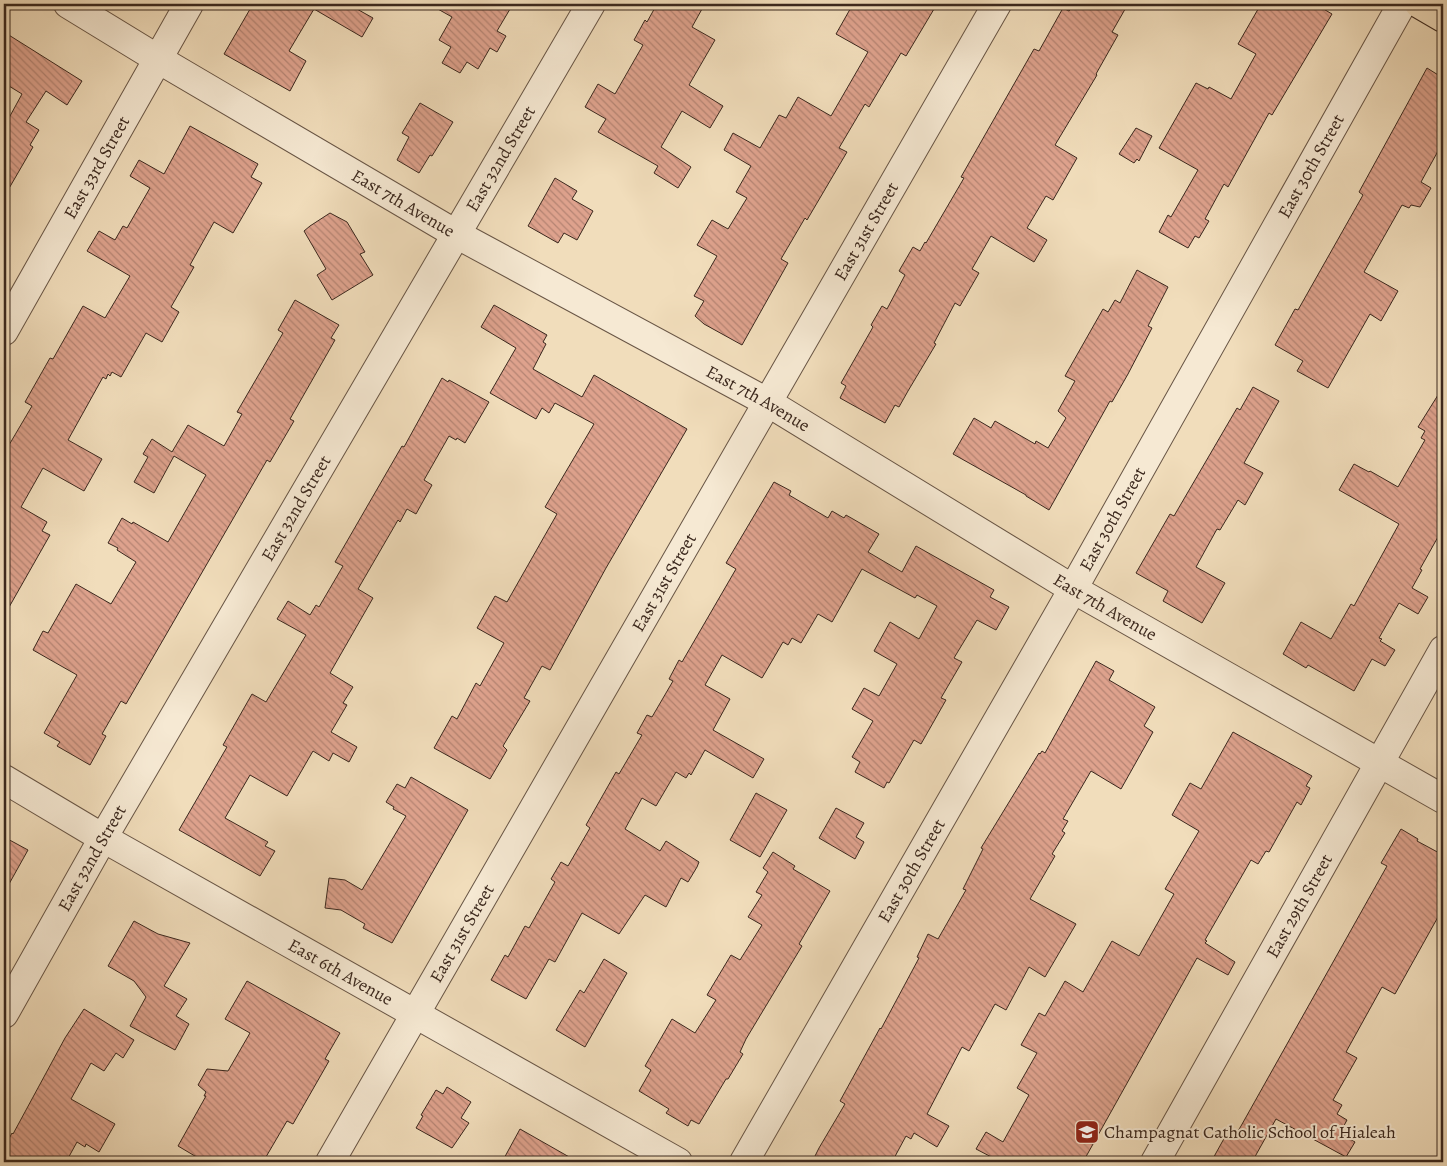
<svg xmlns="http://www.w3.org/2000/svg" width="1447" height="1166" font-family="Alegreya,serif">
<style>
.building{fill:url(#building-back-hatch);stroke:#3b281e}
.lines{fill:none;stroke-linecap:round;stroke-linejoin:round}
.minor-casing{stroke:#685545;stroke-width:30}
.major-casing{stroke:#3b281e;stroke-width:30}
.minor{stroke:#f6e9d3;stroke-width:28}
.major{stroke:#f1ddbb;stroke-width:28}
.labels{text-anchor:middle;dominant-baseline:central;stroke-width:4;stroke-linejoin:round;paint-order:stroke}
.street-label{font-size:18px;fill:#3b281e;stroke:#f6e9d3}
.poi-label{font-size:18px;fill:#3b281e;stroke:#f6e9d3;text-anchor:start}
</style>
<defs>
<pattern id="building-back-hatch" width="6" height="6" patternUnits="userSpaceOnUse" patternTransform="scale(1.25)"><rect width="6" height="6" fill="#dea28d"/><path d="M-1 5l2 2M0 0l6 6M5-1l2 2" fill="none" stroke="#b58473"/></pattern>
</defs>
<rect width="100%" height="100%" fill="#f1ddbb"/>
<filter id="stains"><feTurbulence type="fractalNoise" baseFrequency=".004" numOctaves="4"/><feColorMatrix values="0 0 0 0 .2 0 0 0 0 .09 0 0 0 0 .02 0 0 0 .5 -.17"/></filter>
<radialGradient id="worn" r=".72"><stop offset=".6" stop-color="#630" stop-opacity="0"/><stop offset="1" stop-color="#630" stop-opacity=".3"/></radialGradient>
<path class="building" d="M253,4h95l25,14 -11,19 -48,-28 -25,42 17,10 -16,30 -66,-37z
M429,4h84l-16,27 9,5 -9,16 -7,-4 -12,21 -11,-7 -7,11 -18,-10 9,-16 -12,-7 13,-23z
M657,4h35l10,5 -10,18 23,13 -26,45 34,21 -13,22 -28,-17 -21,36 30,20 -13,21 -24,-15 4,-7 -60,-34 8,-13 -21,-12 13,-23 17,10 28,-49 -9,-5 11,-20 2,2z
M853,4h84l-31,52 -5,-3 -32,54 -4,-3 -26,44 8,4 -40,68 -2,-2 -24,41 7,4 -46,82 -38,-21 -9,-8 9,-15 -10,-5 23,-40 -20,-11 15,-25 16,9 19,-31 -11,-6 15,-26 -27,-16 9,-17 27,15 19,-33 7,3 12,-21 33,19 37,-64 -32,-18z
M1074,4h54l-16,28 6,3 -22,39 1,1 -42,70 22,13 -24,42 -7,-4 -19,32 20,12 -13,22 -43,-26 -19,33 7,4 -19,33 -5,-3 -21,40 2,1 -28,47 -9,16 -4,-2 -10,18 -45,-25 6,-12 -5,-3 32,-56 -2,-2 11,-19 5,3 18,-34 -6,-4 14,-24 7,4 5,-9 1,1 38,-65 -3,-1 73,-128 5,2 24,-43 6,3z
M1261,4h54l17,10 -60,101 -3,-2 -41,74 -4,-3 -19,35 4,2 -10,17 -4,-2 -7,12 -29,-16 9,-17 3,2 27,-47 -39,-22 37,-65 12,6 1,-2 22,12 25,-45 -18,-10z
M4,32l78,49 -15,24 -21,-14 -20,31 13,8 -9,15 3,2 -29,50v-70l18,-33 -18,-11z
M1427,68l16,10v64l-22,40 10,6 -11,19 -9,-2 -2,3 -7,-3 -38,67 34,19 -17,30 -11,-7 -42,74 -31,-17 6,-10 -28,-16 20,-36 3,1 65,-115 -4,-3z
M420,103l33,19 -21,34 -2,-1 -11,18 -22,-13 12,-23 -7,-4z
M190,126l68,38 -7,13 11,6 -29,50 -19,-11 -24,43 4,2 -23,40 8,5 -17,30 -16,-9 -25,44 -9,-5 -2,4 -2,-2 -2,5 -3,-2 -35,63 34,19 -18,32 -41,-23 -22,39 26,15 -5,9 8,4 -46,81v-174l5,3 23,-39 -7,-4 25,-44 3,1 30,-53 22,12 25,-42 -43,-25 12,-20 16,9 8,-14 4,2 23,-40 -20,-12 9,-16 25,14z
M1136,128l16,8 -13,25 -2,-2 -3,4 -15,-9z
M555,178l22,13 -5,8 21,12 -16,29 -13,-7 -6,10 -30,-17z
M330,213l17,9 18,30 -5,2 13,21 -41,25 -15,-25 9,-6 -22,-38 6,-5z
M1137,270l31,17 -20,39 4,2 -24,46 -16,28 -2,-1 -61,109 -23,-14v-1l-73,-41 21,-36 17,10 4,-7 40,23 1,-3 12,7 18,-30 -8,-7 17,-30 -10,-5 38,-67 5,3 7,-12 5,3z
M295,300l44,25 -8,13 4,2 -45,79 4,2 -24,41 -3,-2 -141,244 -5,-3 -19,33 4,2 -16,29 -33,-19 3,-4 -16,-9 33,-58 -44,-25 10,-19 5,2 28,-49 35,20 25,-42 -19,-12 1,-2 -10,-5 14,-25 10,6 1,-2 35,20 38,-67 -32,-19 -20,37 -20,-11 14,-25 -5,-3 9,-15 20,13 16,-27 36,21 18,-32 -5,-2 46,-79 -5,-3z
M494,305l53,30 -4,7 3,2 -13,25 49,28 12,-22 93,54 -81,139 -56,102 -8,-4 -18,32 6,3 -27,45 4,4 -17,29 -56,-31 18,-32 5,3 19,-36 4,3 24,-43 -27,-15 18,-32 12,6 50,-88 -12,-7 49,-83 -39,-21 -6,10 -7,-5 -6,11 -46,-26 26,-45 -35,-21z
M442,378l6,4 1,-2 40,22 -24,41 -8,-5 -1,2 -7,-4 -25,44 8,5 -16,29 -9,-5 -7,13 -2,-2 -40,69 15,9 -43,75 23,14 -10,16 4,2 -16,27 26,15 -8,15 -16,-9 -4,8 -16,-10 -26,45 -37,-21 -25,43 43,24 -3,4 10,5 -15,25 -81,-46 48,-83 -4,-2 29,-51 14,8 40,-67 -29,-16 11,-18 22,14 6,-10 3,2 24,-41 -8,-4 67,-116 2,1z
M1253,387l26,14 -35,62 19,10 -18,32 -7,-5 -18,30 -3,-1 -21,38 29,16 -23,40 -39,-22 5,-10 -32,-18 34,-59 4,2 63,-108 3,2z
M1443,387v141l-23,41 2,1 -10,18 16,9 -10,17 -19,-11 -20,35 3,1 -2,2 15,9 -10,16 -13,-7 -18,32 -46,-26 -2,3 -23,-14 18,-32 30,17 20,-35 3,2 45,-82 -60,-34 15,-26 15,8 1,-1 28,16 27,-47 -4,-2 4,-7 -7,-4z
M774,482l17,9 -2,4 39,23 4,-7 12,7 2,-3 33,19 -11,18 34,20 14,-26 78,44 -4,7 19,10 -13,23 -19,-10 -23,38 8,4 -21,36 5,2 -25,44 -7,-4 -25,43 -2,-1 -3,6 -29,-16 5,-10 -8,-5 21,-36 -21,-12 12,-21 15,8 18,-32 -23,-13 16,-29 29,17 18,-33 -20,-11 -2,3 -53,-29 -30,53 -14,-8 -17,29 -9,-5 -4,7 -5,-3 -21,36 -40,-23 -17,30 25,14 -17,31 51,29 -11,19 -48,-28 -14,25 -2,-2 -3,5 -10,-6 -20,34 -14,-8 -17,31 35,22 6,-10 33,21 -2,5 -9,15 -7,-4 -15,29 -21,-12 -26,39 -37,-21 -27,49 -6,-3 -23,40 -35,-19 14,-25 3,2 17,-31 4,2 26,-46 -4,-3 10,-17 7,4 22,-38 -4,-3 30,-53 3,2 23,-39 -5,-2 10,-18 5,2 21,-36 -4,-2 10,-19 3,2 54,-93 -10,-6z
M1096,661l18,10 -5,9 46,27 -11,19 9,6 -32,57 -30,-18 -28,48 5,2 -6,10 3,2 -13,21 3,2 -25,43 46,25 -31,53 -16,-10 -23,43 -11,-6 -26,47 -7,-4 -35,67 22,12 -12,21 -23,-14 -3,6 -5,-3 -14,26h-80l7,-14 26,-44 -5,-3 40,-73 1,1 38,-71 -2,-1 11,-23 10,5 28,-49 -3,-1 20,-40 -2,-1 58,-95 1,1 2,-3 3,2z
M1233,732l79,44 -6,10 4,2 -9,17 -4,-3 -28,50 -3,-1 -8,13 -7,-4 -46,80 2,1 -2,2 30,19 -7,13 -31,-17 -114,204h-82l-25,-13 10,-17 17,10 26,-47 -12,-7 20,-35 -16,-8 18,-32 6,3 20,-35 18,11 29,-51 27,15 35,-62 -9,-5 34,-58 -27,-16 18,-32 11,6z
M411,777l57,33 -76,133 -29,-15 2,-4 -24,-14 -16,-2 4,-30 16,2 17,10 44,-74 -13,-7 1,-2 -8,-5 11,-18 8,4z
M756,793l31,17 -27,47 -30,-17z
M836,808l28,15 -8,14 8,5 -9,17 -36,-21z
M1401,829l17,10 -1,2 26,14v53l-48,86 -13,-7 -36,65 11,6 -24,42 9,5 -5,9 10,6 -7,13 15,9 -9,15 -70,-38 -24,43h-41l15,-27 7,4 8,-13 146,-260 -6,-3z
M4,837l24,13 -24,43z
M773,852l22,14 -2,3 37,22 -31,53 3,2 -56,93 -6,13 3,2 -15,25h-2l-27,45 -8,-4 -3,6 -22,-13 3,-4 -30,-18 12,-21 -6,-4 27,-47 23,14 21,-33 -9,-5 24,-40 9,5 22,-35 -14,-8 14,-22 -6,-3 12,-20 -5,-4z
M134,921l24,13 32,9 -26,43 23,13 -11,17 13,8 -14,26 -45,-24 16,-29 -12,-16 -26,-15z
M604,959l23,14 -42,74 -29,-17 24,-40 4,3z
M247,981l93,52 -15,26 4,2 -36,63 -6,-3 -24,41h-58l-27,-16 28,-50h-2l2,-4 -8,-7 9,-16 21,2 22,-38 -25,-14z
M84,1009l50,31 -11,18 -7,-5 -12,18 -13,-8 -20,36 44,25 -16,28 -13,-8 -1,3 -8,-5 -11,20h-62v-14l8,-15 1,1 52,-96z
M447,1087l24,15 -10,16 8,5 -17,25 -36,-20 7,-12 -2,-1 15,-25 7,4z
M520,1129l58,33h-76z"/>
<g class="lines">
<defs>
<g id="minor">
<path id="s1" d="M68,4l90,55 298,175 311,168 306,187 370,210"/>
<path id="s2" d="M4,331l185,-327"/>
<path id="s3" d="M4,779l99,59 575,324"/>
<path id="s4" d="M4,1014l99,-176 488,-834"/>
<path id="s5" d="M330,1162l667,-1158"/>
<path id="s6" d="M744,1162l329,-573 329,-585"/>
<path id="s7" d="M1155,1162l288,-512"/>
</g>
<path id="major" d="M1419,4l24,14"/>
</defs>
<use href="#minor" class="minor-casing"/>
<use href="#major" class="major-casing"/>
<use href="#minor" class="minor"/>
<use href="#major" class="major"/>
</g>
<defs>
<symbol id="school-square" viewBox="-11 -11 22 22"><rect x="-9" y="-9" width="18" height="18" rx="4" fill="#8f2418" stroke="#f6e9d3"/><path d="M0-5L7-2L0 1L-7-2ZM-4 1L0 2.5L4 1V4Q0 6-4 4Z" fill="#fff"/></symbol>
</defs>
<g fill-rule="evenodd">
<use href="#school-square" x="1073" y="1118" width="28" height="28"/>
</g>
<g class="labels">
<g class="street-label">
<text stroke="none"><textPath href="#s4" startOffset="989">East 32nd Street</textPath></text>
<text stroke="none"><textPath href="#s6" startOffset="1146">East 30th Street</textPath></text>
<text stroke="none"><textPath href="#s2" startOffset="188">East 33rd Street</textPath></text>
<text stroke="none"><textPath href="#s1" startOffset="390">East 7th Avenue</textPath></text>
<text stroke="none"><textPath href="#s5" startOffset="1074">East 31st Street</textPath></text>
<text stroke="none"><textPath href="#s1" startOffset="795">East 7th Avenue</textPath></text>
<text stroke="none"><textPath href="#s4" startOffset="584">East 32nd Street</textPath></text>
<text stroke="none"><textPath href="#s6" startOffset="741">East 30th Street</textPath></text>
<text stroke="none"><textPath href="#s5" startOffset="669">East 31st Street</textPath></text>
<text stroke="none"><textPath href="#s1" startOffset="1200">East 7th Avenue</textPath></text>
<text stroke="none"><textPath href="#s4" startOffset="179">East 32nd Street</textPath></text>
<text stroke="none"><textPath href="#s6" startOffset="336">East 30th Street</textPath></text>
<text stroke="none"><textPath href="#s7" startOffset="294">East 29th Street</textPath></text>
<text stroke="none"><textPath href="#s5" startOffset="264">East 31st Street</textPath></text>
<text stroke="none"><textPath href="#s3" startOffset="388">East 6th Avenue</textPath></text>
</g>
<g class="poi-label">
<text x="1104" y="1132">Champagnat Catholic School of Hialeah</text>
</g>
</g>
<rect width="1447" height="1166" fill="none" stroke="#f1ddbb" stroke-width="20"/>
<rect x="5" y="5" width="1437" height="1156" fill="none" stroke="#3b281e" stroke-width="2.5"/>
<rect x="10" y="10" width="1427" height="1146" fill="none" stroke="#3b281e"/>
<rect width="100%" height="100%" filter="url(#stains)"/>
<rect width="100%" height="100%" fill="url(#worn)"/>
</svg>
